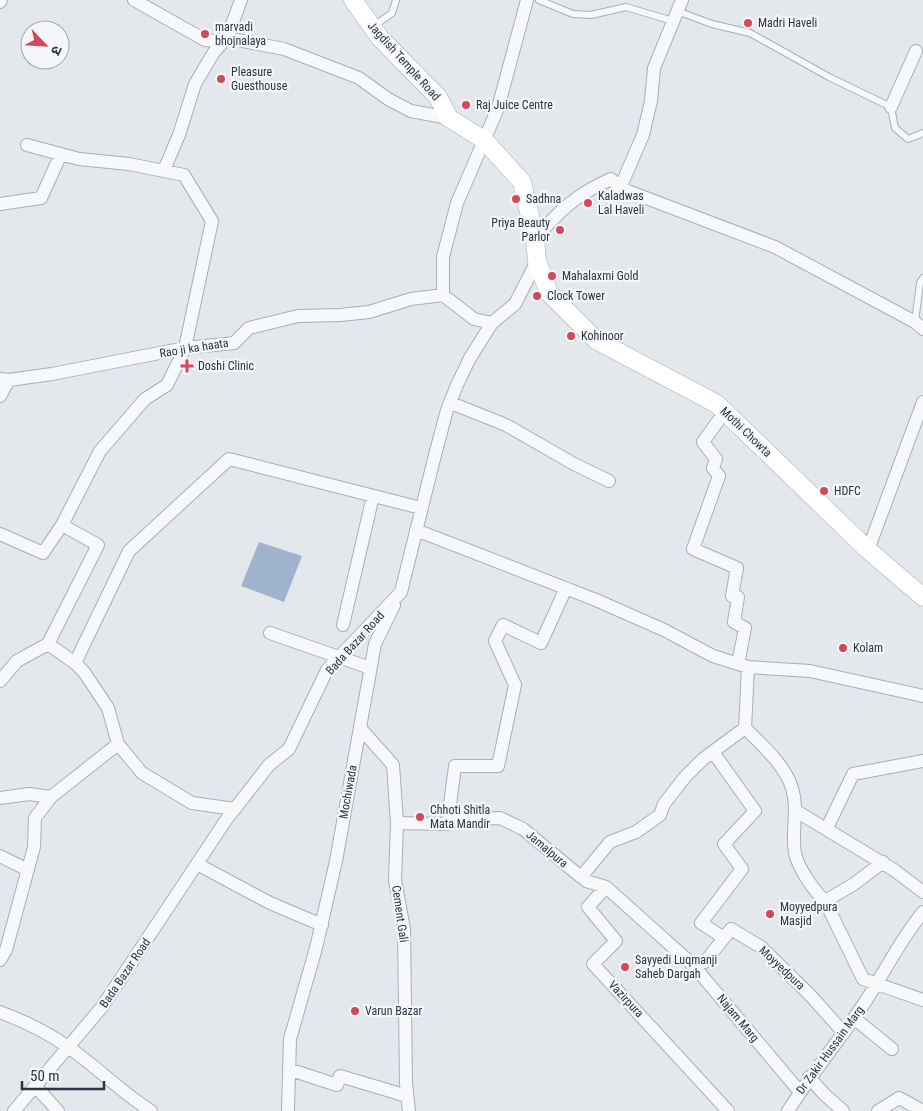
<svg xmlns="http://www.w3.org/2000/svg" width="923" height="1111" font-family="'Roboto Condensed','Noto Sans Devanagari',sans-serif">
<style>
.water{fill:#9fb4cc}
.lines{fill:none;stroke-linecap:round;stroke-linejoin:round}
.service-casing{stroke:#a9aeb7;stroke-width:8}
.minor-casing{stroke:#a9aeb7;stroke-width:14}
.secondary-casing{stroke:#a9aeb7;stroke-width:19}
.service{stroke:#f7f8fa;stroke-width:6}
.minor{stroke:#f7f8fa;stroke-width:12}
.secondary{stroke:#fff;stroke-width:18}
.poi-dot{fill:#d1495b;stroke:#f4f6f9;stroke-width:2}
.labels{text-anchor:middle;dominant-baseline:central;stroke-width:4.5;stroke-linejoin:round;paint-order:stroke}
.poi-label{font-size:12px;fill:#2b3445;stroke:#f4f6f9;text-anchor:start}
.street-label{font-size:12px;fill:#2b3445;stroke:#f4f6f9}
</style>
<rect width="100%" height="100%" fill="#e4e7ec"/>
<path class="water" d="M259,542l43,14 -18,46 -43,-16z"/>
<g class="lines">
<defs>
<path id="service" d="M539,0l34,14 18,1 35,-8 47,14
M677,11l35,13 38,9 79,44 62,30 4,21 13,11 15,-6
M374,26l18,-13 4,-13
M915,322l5,-39 3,-5"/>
<path id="minor" d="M134,0l71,40 12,1 10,-3 57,11 75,29 29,21 23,12 38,7
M0,2l1,-2
M891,107l25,-56
M164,170l15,-35 16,-51 19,-32 13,-14 14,-38
M620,188l23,-53 8,-34 3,-33 28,-68
M0,204l41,-6 20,-44
M535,238c26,-28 40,-43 76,-59l9,9 155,59 140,75 8,7
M443,295v-38l14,-54 41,-95 29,-108
M0,379l9,1 43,-6 133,-26 49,-5 15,-15 49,-12 42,-1 29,-3 42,-13 32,-4 31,24 18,4
M0,396l9,-16
M451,403l55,22 68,39 35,17
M718,421l-15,21 13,17 -3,9 6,8 -26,73 44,19 -5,28 6,1 -4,25 11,6 -7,36
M416,530l180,70 68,30 49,26 35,11 62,4 113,25
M0,534l43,19 19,-28
M868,550l55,-148
M343,625l30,-129
M270,633l100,35
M48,644l27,19 9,9 24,36 10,36 24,29 50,30 43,6
M75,663l54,-112 100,-92 192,49
M748,667l-3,61c17,17 40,37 47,60 7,22 -1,44 3,65 3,15 19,38 30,48l29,-17 29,-22
M0,681l17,-20 31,-17 50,-99 -36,-20 38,-74 45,-52 22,-14 18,-37 27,-127 -28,-46 -55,-11 -50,-5 -52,-14
M361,729l32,36 4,58 -2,57 9,49 2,154 3,28
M713,752l42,59 -31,33 18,25 -41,54 23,15
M0,798l29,-4 22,3
M796,811l98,59 29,22
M448,820l7,-54h43l17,-81 -20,-44 8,-16 38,18 25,-55
M397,823l49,1 2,-4 52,-2 23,11 58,48 29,-35 26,-10 24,-17 4,-11 21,-27 18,-18 42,-31
M827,828l26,-54 70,-13
M0,856l28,14
M197,864l73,39 52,22
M586,881l20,6 87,78 107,127
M606,887l-18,20 28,34 -23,23 135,147
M825,901l38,78 60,21
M0,960l6,-10 28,-103 1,-29 16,-21 67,-53
M693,965l12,-3 26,-33 30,18 49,48 34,38
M0,1012c24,9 47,20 68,35 29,20 53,45 83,64
M854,1018l38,31
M291,1070l46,15 3,-9 67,20
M809,1077l15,17 19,17
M36,1087l22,24
M14,1111l88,-104 124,-187 43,-55 20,-16 38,-79 74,-78 34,-137 12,-45 10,-25 13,-27 22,-35 23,-19 22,-43
M288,1111l2,-72 26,-91 20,-87 39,-217 19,-39
M788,1111c23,-37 51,-70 75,-106 21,-31 36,-64 60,-93
M878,1111l21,-13 24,13"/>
<path id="secondary" d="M353,0l27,38 58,59 11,21 35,22 38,42 13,56 2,23 12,32 47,47 121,64 151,146 55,47"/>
</defs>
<use href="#service" class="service-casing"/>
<use href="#minor" class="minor-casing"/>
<use href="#secondary" class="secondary-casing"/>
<use href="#service" class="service"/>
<use href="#minor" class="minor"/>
<use href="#secondary" class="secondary"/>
</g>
<g class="poi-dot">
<circle cx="748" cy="23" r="5"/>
<circle cx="205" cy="34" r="5"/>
<circle cx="221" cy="79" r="5"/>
<circle cx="466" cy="105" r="5"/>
<circle cx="516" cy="199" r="5"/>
<circle cx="588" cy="203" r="5"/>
<circle cx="560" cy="230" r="5"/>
<circle cx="552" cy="276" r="5"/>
<circle cx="537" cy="296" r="5"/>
<circle cx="571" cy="336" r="5"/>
<path d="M184.5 358.5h5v5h5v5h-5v5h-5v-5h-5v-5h5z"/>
<circle cx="824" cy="491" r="5"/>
<circle cx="843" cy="648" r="5"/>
<circle cx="420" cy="817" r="5"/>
<circle cx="770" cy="914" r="5"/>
<circle cx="625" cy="967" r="5"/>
<circle cx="355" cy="1011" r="5"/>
</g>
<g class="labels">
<g class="poi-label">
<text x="758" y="23">Madri Haveli</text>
<text x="215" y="27">marvadi<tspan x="215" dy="14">bhojnalaya</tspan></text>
<text x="231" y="72">Pleasure<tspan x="231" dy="14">Guesthouse</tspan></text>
<text x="476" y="105">Raj Juice Centre</text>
<text x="598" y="196">Kaladwas<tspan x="598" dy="14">Lal Haveli</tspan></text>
<text x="526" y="199">Sadhna</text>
<text x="550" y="223" text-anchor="end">Priya Beauty<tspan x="550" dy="14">Parlor</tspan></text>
<text x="562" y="276">Mahalaxmi Gold</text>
<text x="547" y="296">Clock Tower</text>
<text x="581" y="336">Kohinoor</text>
<text x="198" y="366">Doshi Clinic</text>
<text x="834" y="491">HDFC</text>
<text x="853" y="648">Kolam</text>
<text x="430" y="810">Chhoti Shitla<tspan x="430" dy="14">Mata Mandir</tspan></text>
<text x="780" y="907">Moyyedpura<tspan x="780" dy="14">Masjid</tspan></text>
<text x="635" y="960">Sayyedi Luqmanji<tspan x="635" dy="14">Saheb Dargah</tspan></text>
<text x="365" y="1011">Varun Bazar</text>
</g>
<g class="street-label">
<text transform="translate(404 61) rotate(48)">Jagdish Temple Road</text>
<text transform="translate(194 348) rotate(-9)">Rao ji ka haata</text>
<text transform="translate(746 432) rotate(44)">Mothi Chowta</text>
<text transform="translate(355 643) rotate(-48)">Bada Bazar Road</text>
<text transform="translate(348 792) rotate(-80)">Mochiwada</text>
<text transform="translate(547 849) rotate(40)">Jamalpura</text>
<text transform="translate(400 914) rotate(82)">Cement Gali</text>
<text transform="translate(782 968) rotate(43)">Moyyedpura</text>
<text transform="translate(125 973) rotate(-56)">Bada Bazar Road</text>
<text transform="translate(626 999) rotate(47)">Vazirpura</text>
<text transform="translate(738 1018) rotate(50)">Najam Marg</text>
<text transform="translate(830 1050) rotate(-54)">Dr Zakir Hussain Marg</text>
</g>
</g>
<g transform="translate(45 45) rotate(115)"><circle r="24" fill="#f4f6f9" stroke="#a4a8b1"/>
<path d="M0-4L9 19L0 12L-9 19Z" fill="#d1495b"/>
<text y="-8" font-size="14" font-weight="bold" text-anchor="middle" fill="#2b3445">उ</text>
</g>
<path d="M22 1081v8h82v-8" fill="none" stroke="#2b3445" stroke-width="2.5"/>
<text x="30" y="1081" font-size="15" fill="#2b3445" stroke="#f4f6f9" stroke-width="4" paint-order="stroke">50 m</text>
</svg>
